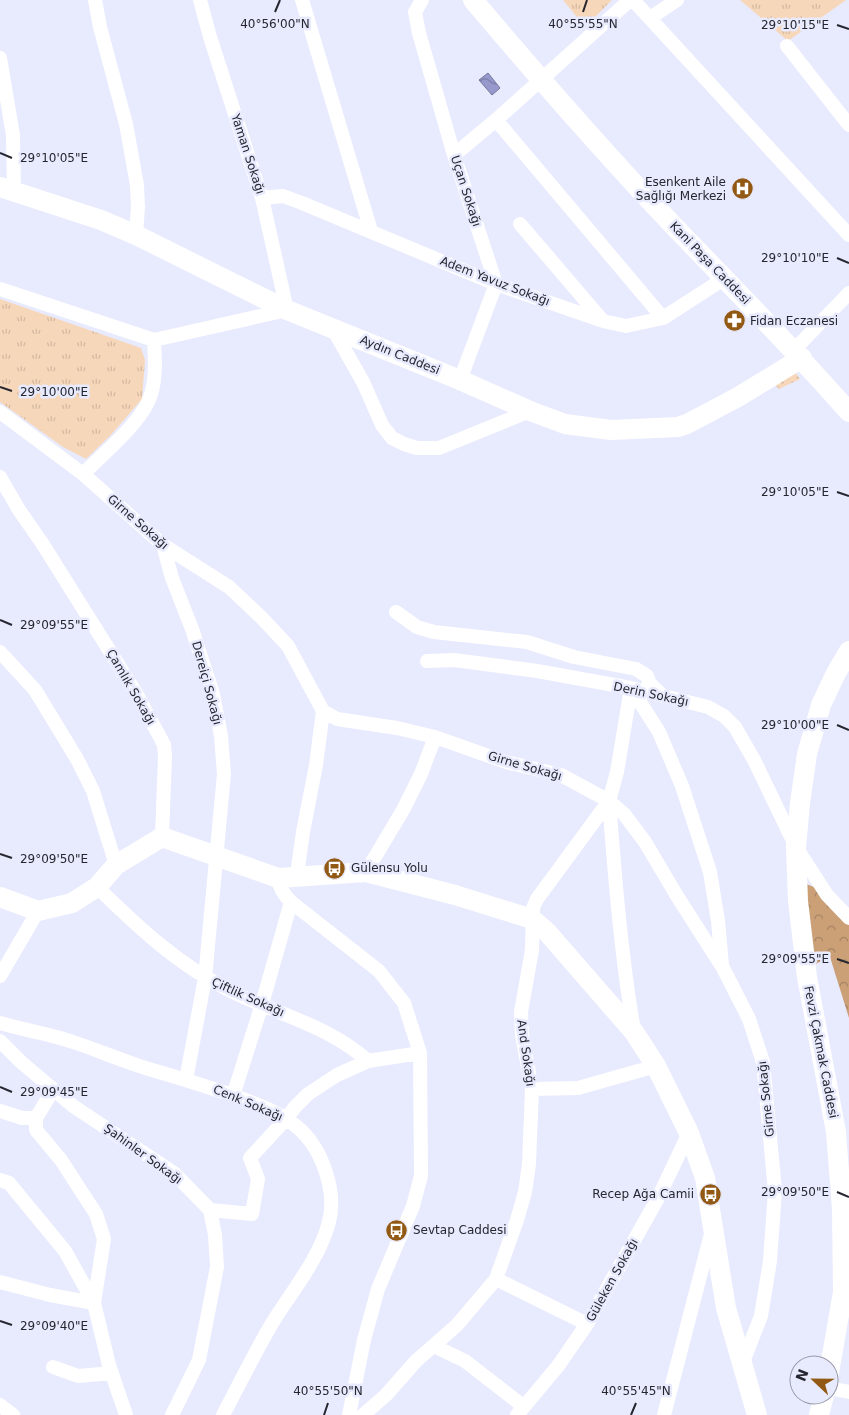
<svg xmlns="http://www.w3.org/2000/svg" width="849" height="1415" font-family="'DejaVu Sans',sans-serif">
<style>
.grass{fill:url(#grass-dots)}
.forest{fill:url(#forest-crowns)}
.park{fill:url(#park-tufts)}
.water{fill:url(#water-waves);stroke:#75769d}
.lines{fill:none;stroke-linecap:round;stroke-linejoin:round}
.street{stroke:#fff;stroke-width:14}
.secondary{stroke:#fff;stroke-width:20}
.ticks{fill:none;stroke:#25262f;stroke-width:2}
.labels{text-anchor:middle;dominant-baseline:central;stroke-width:5;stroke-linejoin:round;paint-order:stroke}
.street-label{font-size:12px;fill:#25262f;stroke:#e8eafe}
.poi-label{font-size:12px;fill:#25262f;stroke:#e8eafe;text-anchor:start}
.ticks-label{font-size:12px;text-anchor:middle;fill:#25262f;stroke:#e8eafe;stroke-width:5;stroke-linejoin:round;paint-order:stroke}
</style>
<defs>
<pattern id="grass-dots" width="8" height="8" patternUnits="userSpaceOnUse" patternTransform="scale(1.25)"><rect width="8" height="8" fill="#f7d7ba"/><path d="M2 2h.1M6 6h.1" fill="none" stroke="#d4b8a0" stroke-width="1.8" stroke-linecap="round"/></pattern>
<pattern id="forest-crowns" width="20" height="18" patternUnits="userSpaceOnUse" patternTransform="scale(1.25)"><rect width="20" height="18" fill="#cba077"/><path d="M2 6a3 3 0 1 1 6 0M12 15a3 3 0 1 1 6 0" fill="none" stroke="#a58262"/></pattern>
<pattern id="park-tufts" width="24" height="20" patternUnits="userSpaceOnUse" patternTransform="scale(1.25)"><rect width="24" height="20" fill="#f7d7ba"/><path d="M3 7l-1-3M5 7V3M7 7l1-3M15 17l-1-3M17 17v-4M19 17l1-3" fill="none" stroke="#d4b8a0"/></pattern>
<pattern id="water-waves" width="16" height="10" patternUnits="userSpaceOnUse" patternTransform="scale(1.25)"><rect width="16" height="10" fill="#9798cc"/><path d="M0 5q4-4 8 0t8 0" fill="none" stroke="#7b7ca6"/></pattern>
</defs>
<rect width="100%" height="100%" fill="#e8eafe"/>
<path class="grass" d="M795,372l5,7 -21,10 -4,-4z"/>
<path class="forest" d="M801,882l13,5 35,37v94l-19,-61 -21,10z"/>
<path class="park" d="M563,0h49l-27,27z
M740,0h106l-58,41z
M0,299l141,49 4,12 -3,39 -32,37 -24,23 -23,-12 -63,-45z"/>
<path class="water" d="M488,73l12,15 -8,7 -13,-15z"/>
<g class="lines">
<path class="street" d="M95,0l5,27 26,97 11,61 1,22 -2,28
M302,0l69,231
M422,0l-7,12 4,21 35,122 42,129 -36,96
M630,0l-134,120 167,198
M633,0l216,235
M650,18l27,-18
M787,46l62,79
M0,58l13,77 1,56
M454,155l42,-35
M262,198l21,-2 19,7 194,81 107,37 23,5 37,-8 62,-40
M520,224l83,97
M0,289l154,51 133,-30 -25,-112 -52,-161 -10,-37
M333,329l30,53 19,43 10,13 12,6 13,4h22l91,-37
M794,350l55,-57
M0,412l83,62c20,-20 53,-47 65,-72 9,-19 7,-42 6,-62
M83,474l80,71 66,42 32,30 27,29 35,65 14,8 60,9 38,9 71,25 55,13 48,26 15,13 21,28 32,54 46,72 26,51 14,43 12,129 -5,70 -9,55 -18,46
M0,477l19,33 23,33 94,150 25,46 3,6 1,11 -3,81
M163,545l9,33 20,51 21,65 8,42 3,38 -19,204 -19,102
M396,612l21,15 17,5 93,10 47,15 62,12 11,7 3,8 12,11
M0,652l35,38 42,69 16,32 23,74
M427,661l27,-1 83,11 94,17 77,19 16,9 11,11 19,33 42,87 31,48 22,23
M631,688l28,44 23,54 28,86 8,49 4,44
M609,801c6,77 12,154 25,230
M366,872l37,-62 18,-36 14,-37
M297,875l6,-43 13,-67 7,-54
M278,878c1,10 6,17 13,24l88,69 25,32 16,50 1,123 -8,30 -35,83 -14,51 -15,75
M97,887c40,39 81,78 132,103 47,24 99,35 139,71l52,-8
M0,976l38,-65
M0,1023c24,7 50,11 73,19 27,9 52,20 79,28 28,8 56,17 83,26 21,8 44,16 61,30 26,21 41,65 33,96 -10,38 -38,70 -58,103 -17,29 -32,60 -48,90
M0,1041l21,21 52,44 101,67 36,37 5,25 2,32 -18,93 -27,55
M532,1089l46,-1 78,-22
M53,1090l-17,28v12l25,30 35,54 8,25 -10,64
M233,1096l29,-92 29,-102
M0,1111l22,7h14
M0,1180l9,3 56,68 29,52 15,62 17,50
M210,1210l42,4 6,-35 -8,-21 36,-39 9,-12 13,-13 29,-19 31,-14
M496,1279l91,45
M0,1282l50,13 44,8
M434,1346l31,15 58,45
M53,1367l25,9 34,-3
M829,1388l20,4
M0,1405l13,10
M363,1415l23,-20 30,-34 41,-36 39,-46 21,-59 8,-28 4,-28 3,-75 -10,-54 -1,-23 11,-62 1,-42 4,-9 72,-98 8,-29 14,-84
M517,1415l41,-49 29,-42 71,-126 31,-65
M664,1415l47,-181"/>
<path class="secondary" d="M473,0c72,85 145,169 223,249 52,54 104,107 153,163
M0,187l101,33 35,15 151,75 173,70 70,31 35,13 46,6 67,-3 9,-3 51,-27 64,-39
M0,897l38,14 34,-8 25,-16 19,-22 46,-28 116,41 88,-6 89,23 77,24 15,13 87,100 22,34 33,67 16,45 21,130 31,107
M829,1373l14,-81 -1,-83 -6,-77 -29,-155 -9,-76 -2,-54 4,-44 7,-49 14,-49 15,-32 13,-22
M819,1415l5,-20"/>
</g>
<path class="ticks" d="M275,12l5,-12M583,12l4,-12M837,25l12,4M0,153l12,5M837,258l12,5M0,387l12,4M837,492l12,4M0,620l12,5M837,725l12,5M0,854l12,4M837,959l12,4M0,1087l12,5M837,1192l12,5M0,1321l12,4M324,1415l4,-12M631,1415l5,-12"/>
<defs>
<symbol id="hospital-disc" viewBox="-11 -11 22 22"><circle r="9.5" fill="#925914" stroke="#e8eafe"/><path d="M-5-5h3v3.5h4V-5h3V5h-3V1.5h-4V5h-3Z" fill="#fff"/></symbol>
<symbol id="pharmacy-disc" viewBox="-11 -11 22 22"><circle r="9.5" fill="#925914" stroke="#e8eafe"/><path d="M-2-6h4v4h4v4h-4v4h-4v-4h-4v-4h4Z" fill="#fff"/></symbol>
<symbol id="bus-disc" viewBox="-11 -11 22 22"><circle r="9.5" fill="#925914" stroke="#e8eafe"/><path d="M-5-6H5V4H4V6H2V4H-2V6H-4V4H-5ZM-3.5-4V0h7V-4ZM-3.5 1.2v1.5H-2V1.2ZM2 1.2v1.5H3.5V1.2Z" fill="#fff"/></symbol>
</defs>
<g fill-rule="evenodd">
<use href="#hospital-disc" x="730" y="176" width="25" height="25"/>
<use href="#pharmacy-disc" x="722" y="308" width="25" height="25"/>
<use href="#bus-disc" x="322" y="856" width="25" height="25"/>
<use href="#bus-disc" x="698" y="1182" width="25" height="25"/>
<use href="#bus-disc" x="384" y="1218" width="25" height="25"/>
</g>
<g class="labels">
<g class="street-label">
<text transform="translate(248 154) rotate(72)">Yaman Sokağı</text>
<text transform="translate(466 191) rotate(72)">Uçan Sokağı</text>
<text transform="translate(710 263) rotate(46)">Kani Paşa Caddesi</text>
<text transform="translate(495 281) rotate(21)">Adem Yavuz Sokağı</text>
<text transform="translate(400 355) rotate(22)">Aydın Caddesi</text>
<text transform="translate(138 522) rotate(41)">Girne Sokağı</text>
<text transform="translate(207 683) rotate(75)">Dereiçi Sokağı</text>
<text transform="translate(131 687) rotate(60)">Çamlık Sokağı</text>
<text transform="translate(651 694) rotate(12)">Derin Sokağı</text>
<text transform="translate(525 766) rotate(16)">Girne Sokağı</text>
<text transform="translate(248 997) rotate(24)">Çiftlik Sokağı</text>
<text transform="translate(821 1052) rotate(79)">Fevzi Çakmak Caddesi</text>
<text transform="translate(526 1053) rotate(82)">And Sokağı</text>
<text transform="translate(766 1099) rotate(-96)">Girne Sokağı</text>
<text transform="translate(248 1103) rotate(23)">Cenk Sokağı</text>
<text transform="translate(143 1154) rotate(36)">Şahinler Sokağı</text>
<text transform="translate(612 1280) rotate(-61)">Güleken Sokağı</text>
</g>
<g class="poi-label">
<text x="726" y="182" text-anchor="end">Esenkent Aile<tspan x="726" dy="14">Sağlığı Merkezi</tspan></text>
<text x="750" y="321">Fidan Eczanesi</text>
<text x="351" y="868">Gülensu Yolu</text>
<text x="694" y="1194" text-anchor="end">Recep Ağa Camii</text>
<text x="413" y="1230">Sevtap Caddesi</text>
</g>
</g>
<g class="ticks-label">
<text x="275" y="28">40°56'00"N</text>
<text x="583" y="28">40°55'55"N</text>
<text x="795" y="29">29°10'15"E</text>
<text x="54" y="162">29°10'05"E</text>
<text x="795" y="262">29°10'10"E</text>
<text x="54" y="396">29°10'00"E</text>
<text x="795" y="496">29°10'05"E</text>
<text x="54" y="629">29°09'55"E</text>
<text x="795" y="729">29°10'00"E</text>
<text x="54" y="863">29°09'50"E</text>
<text x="795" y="963">29°09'55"E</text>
<text x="54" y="1096">29°09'45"E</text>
<text x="795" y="1196">29°09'50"E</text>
<text x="54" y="1330">29°09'40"E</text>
<text x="328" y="1395">40°55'50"N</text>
<text x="636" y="1395">40°55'45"N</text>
</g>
<g transform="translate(814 1380) rotate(292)"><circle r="24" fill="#e8eafe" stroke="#9a9cab"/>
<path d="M0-4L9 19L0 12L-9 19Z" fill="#925914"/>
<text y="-8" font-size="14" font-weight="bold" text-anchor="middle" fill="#25262f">N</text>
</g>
</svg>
